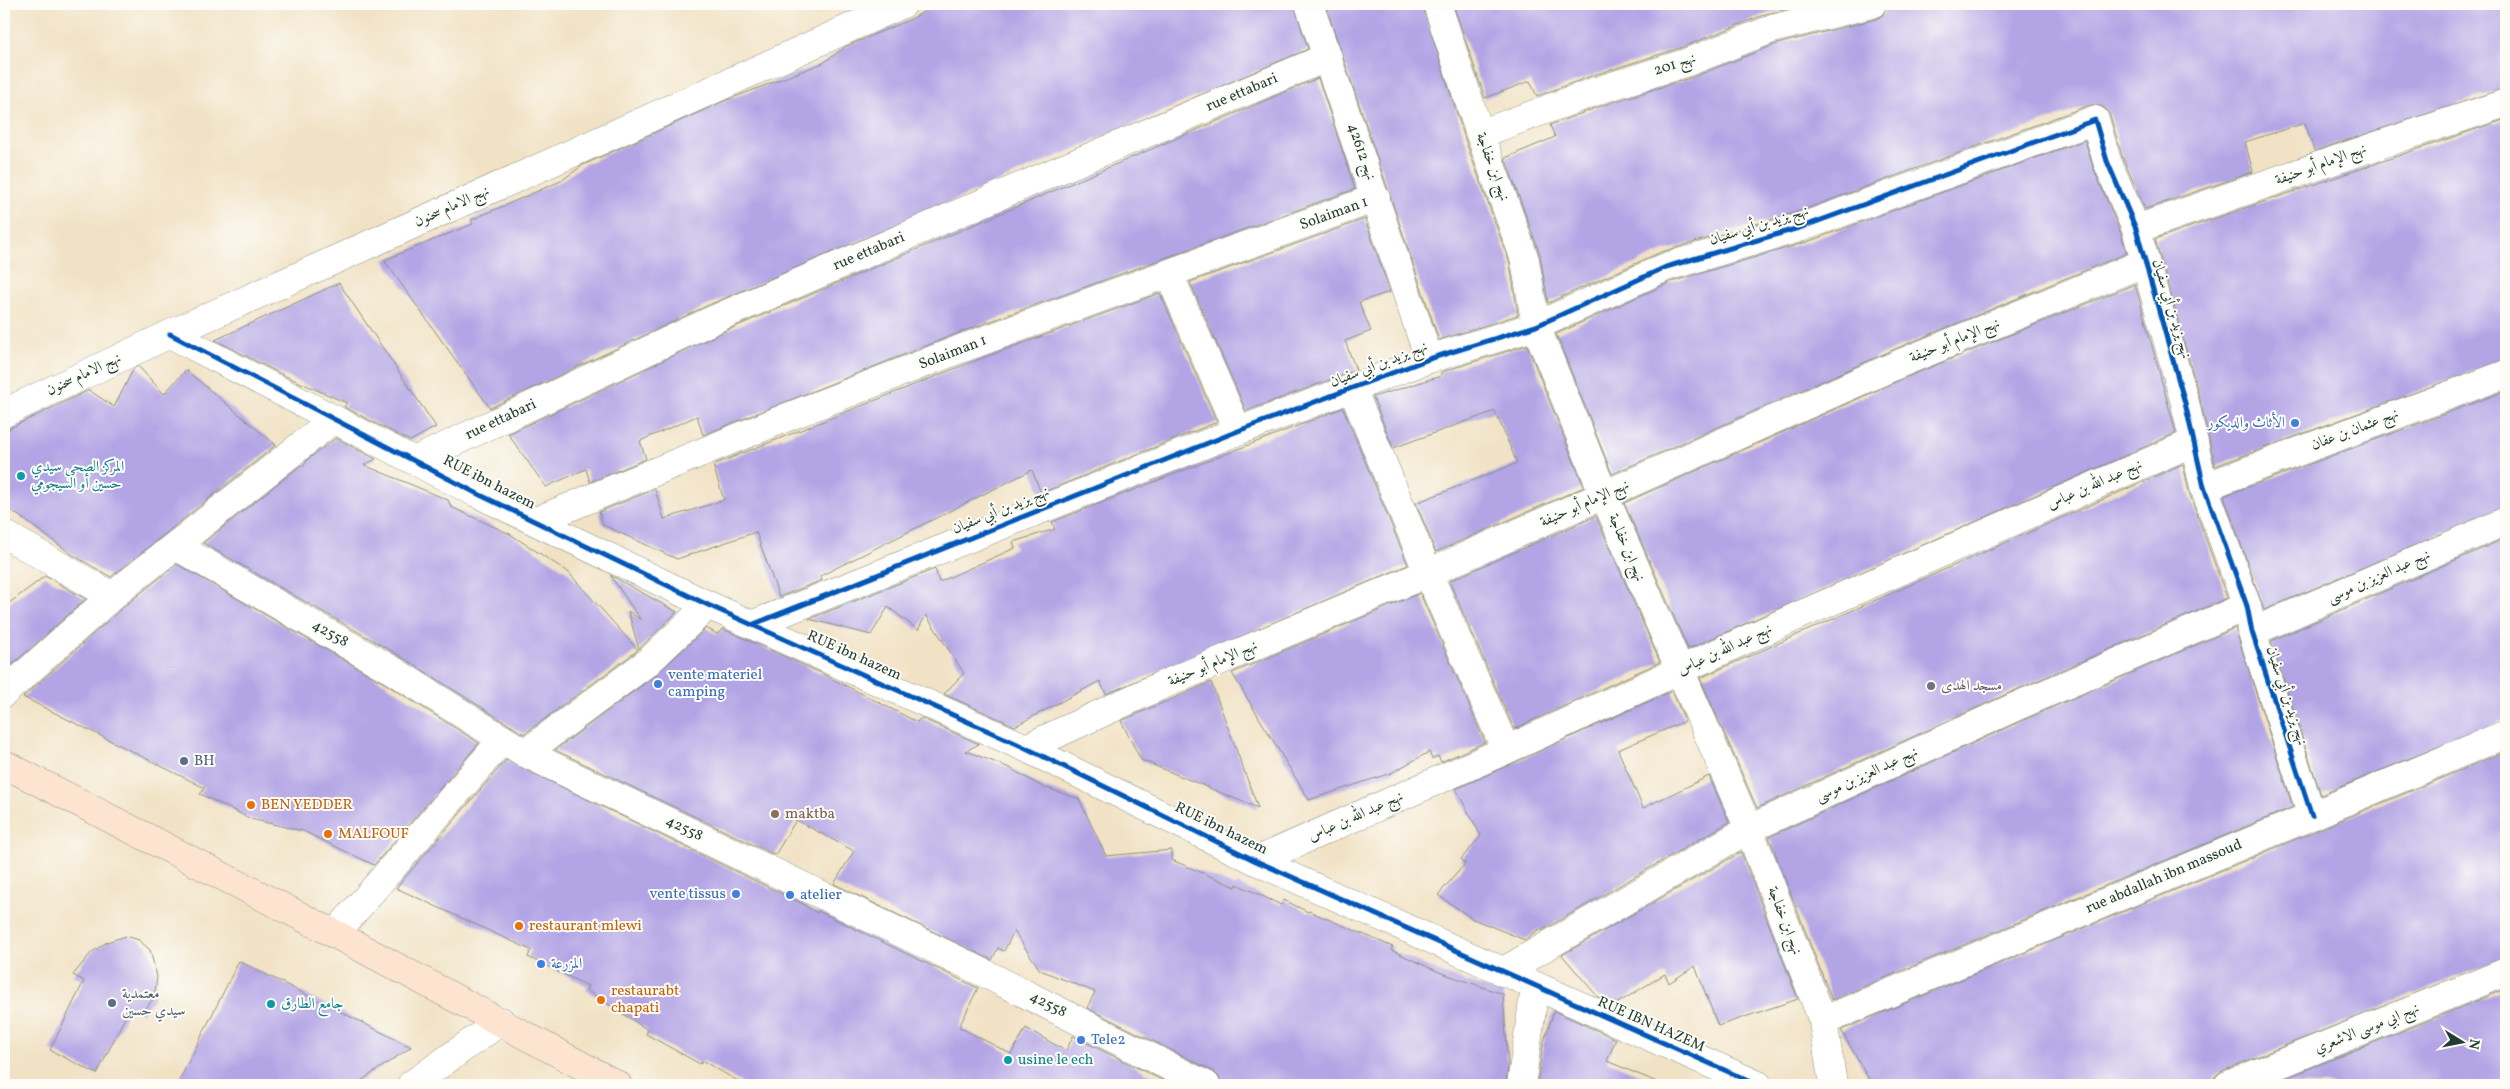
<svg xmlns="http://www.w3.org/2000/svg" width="2510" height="1089" font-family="Vollkorn,Amiri,serif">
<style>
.building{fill:#b3a5e5}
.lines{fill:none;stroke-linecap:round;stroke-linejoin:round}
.street-casing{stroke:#88907c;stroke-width:29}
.secondary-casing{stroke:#88907c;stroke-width:29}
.street{stroke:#fff;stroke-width:28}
.secondary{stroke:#fde4d1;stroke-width:28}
.cycleway-casing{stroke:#fdfcf7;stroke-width:8}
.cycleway{stroke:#0057b8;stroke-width:5}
.shop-dot{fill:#3f7fe0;stroke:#fdfcf7;stroke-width:2}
.culture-dot{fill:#0f9aa8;stroke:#fdfcf7;stroke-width:2}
.worship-dot{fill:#6b7280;stroke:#fdfcf7;stroke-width:2}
.service-dot{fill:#5c6f8a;stroke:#fdfcf7;stroke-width:2}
.food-dot{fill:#e8710a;stroke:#fdfcf7;stroke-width:2}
.education-dot{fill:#8d6e63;stroke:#fdfcf7;stroke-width:2}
.labels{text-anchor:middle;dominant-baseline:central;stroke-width:4;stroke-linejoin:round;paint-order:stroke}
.street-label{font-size:15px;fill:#1f3d34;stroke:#fdfcf7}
.shop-label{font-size:15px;fill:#366cbe;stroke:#fdfcf7;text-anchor:start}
.culture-label{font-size:15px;fill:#0d838f;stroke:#fdfcf7;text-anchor:start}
.worship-label{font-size:15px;fill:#5b616d;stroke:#fdfcf7;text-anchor:start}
.service-label{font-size:15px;fill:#4e5e75;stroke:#fdfcf7;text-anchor:start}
.food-label{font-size:15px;fill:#c56008;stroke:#fdfcf7;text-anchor:start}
.education-label{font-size:15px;fill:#785e54;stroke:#fdfcf7;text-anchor:start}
</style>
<rect width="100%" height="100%" fill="#fdfcf7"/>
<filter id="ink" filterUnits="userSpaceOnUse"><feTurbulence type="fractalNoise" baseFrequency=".02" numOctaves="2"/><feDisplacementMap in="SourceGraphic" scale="10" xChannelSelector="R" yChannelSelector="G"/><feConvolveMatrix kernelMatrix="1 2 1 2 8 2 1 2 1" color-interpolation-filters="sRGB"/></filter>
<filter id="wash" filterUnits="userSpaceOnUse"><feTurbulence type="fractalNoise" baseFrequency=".0096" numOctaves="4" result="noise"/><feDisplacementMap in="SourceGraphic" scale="20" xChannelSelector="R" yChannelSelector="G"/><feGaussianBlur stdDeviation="1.12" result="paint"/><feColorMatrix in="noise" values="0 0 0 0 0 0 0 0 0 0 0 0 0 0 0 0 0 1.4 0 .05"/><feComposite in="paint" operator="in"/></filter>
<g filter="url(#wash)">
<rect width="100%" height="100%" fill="#f1e2c5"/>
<g id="blocks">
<path class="building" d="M938,4h356l14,45 -597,255 -221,104 -106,-148 89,-36 -2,-4 90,-39 22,-16 139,-63 101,-39 22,-16 66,-28z
M1325,4h97l43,135 45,125 8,51 -79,25z
M1453,4h356l-43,10 -83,33 -89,28 -57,21 -7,-15 -45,17z
M1887,4h619v84l-192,63 -9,-28 -60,19 8,30 -108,37 -23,-53 -12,-41 -5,-7 -7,-3h-8l-293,107 -136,40 -113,51 -8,-48 -35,-97 50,-21 -5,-12 54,-20 89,-28 84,-33 99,-25 7,-4z
M1318,78l37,111 -397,144 -255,102 -6,-19 -57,25 6,18 -56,23 -4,-13 -40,18 -38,-53 215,-102z
M2506,119v240l-291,107 -15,-67 -45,-160z
M2085,140l8,27 28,67 6,19 -232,96 -283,125 -56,-140 115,-52 136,-40z
M1365,219l25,73 -31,10 12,29 -26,10 11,29 -110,41 -56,-129z
M339,283l97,144 -26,14 -66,-34 3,-4 -62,-27 -70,-36z
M2135,284l41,149 -488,216 -64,-146 283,-126z
M1160,293l57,129 -176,71 -9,-23 -212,106 2,4 -43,17 -23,-65 -79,27 -74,-34 -4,-13 56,-23 9,30 60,-19 -11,-35 256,-102z
M1527,345l57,142 -148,65 -20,-49 101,-40 -22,-52 -102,37 -20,-51 68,-21v-4z
M138,366l26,28 22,-24 90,75 -165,132 -38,-22 -69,-50v-74l85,-41 25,17 20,-39z
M2506,391v115l-242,104 -40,-114z
M1343,408l65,157 -302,129 -6,-13 -85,45 -71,-32 20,-21 -38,-58 -8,15 -30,-23 -17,28 -62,-16 126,-50 4,13 76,-34 -2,-6 42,-13 -3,-7z
M336,438l40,21 -12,6 84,35 3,7 59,27 58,38 70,78 -114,84 -124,-78 -197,-113 98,-78 2,2 5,-8z
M2183,464l6,28 38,106 -218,95 -252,115 -57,-130z
M1596,516l64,146 -146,67 -65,-148z
M2506,538v181l-185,76 -50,-154z
M177,564l207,119 95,60 -105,122 -71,-34 -52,-12 -51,-25 5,-6 -182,-91 99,-89z
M610,575l67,37 -38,37 -11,-38 13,9z
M45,576l41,23 -82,73v-65z
M1420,593l65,149 -44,20 -3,-6 -6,3 -3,-7 -38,21 -82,27 -77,-127z
M706,628l11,6 6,-5 98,44 96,49 4,-4 58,26 -13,7 44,17 36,21 1,-1 32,11 27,57 66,-6v10l64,27 1,-3 44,21 3,-5 24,12 1,-1 84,36 -2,3 48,22 64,22 5,71 -2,20h-285l-2,-8 -6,-6 -126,-63 8,-16 -55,-22 -26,-39 -10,20 -6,-3 -6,12 -158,-76 20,-33 -58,-31 -21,35 -220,-105 102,-76z
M2235,628l58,179 -461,193 -63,-163 252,-116z
M1211,682l47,126 -117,-48 -20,-39z
M1672,691l13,30 -67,29 25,58 66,-32 20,46 -188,109 -2,-2 -14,11 -52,-21 -35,-24 27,-31 -4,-5 20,-23 -25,-47z
M2506,751v206l-284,114 -7,5 -2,9h-341l-31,-55z
M506,760l297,144 14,9 1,-2 160,77 -19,39 52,27 15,-26 40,23 7,-15 99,49h-427l-42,-24 -3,3 -54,-30 2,-4 -62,-40 2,-4 -60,-29 3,-7 -135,-62z
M1741,852l57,147 -80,27 -23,-60 -26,17 -4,-9 -49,30 -18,-7 -36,-42z
M126,936l13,4 11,10 7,27 -3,21 -12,15 -12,-6 -33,67 -47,-24 34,-69 -11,-6 18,-22 16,-11z
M239,961l172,86 -56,38h-178z
M2506,989v96h-237z
M1554,1011l62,28 -9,22 57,24h-127l6,-41z"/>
</g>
</g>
<g filter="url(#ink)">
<use href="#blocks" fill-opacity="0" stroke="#88907c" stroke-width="1"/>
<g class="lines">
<defs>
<path id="street" d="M1309,4l120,355
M1437,4l43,130 45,126 11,66 68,169 145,334 74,192 10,64
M1480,134l119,-44 89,-28 84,-33 100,-25
M2136,229l240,-83 130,-43
M1169,274l69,157
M170,334l306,159 232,112 318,143 230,113 502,224
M1352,388l76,185 78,177
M4,413l166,-79 733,-330
M416,460l301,-142 335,-145 276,-116
M2204,487l302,-113
M536,521l249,-103 178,-70 413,-150
M4,534l108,62
M176,546l216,124 133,83 441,211 240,121
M754,624l484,-193 191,-72 107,-33 130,-59 136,-40 293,-107 12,41 29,68 49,174 19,84 43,119 5,26 60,184
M2252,632l254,-111
M4,693l108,-97 222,-177
M1026,748l134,-62 268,-113 473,-210 243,-100
M525,753l123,-91 60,-57
M1256,861l250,-111 294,-135 394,-173
M335,934l168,-195
M1502,972l247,-143 266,-122 232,-101
M1823,1021l683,-287
M411,1085l90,-64
M1521,1085l14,-98
M2228,1085l278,-113"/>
<path id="secondary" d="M4,764l331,170 283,151"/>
</defs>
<use href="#street" class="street-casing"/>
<use href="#secondary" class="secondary-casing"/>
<use href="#street" class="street"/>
<use href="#secondary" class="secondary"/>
<defs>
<path id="cycleway" d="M170,334l306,159 232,112 318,143 230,113 502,224
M754,624l484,-193 191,-72 107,-33 130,-59 136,-40 293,-107 12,41 29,68 49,174 19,84 43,119 5,26 60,184"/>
</defs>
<use href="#cycleway" class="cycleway-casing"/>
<use href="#cycleway" class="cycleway"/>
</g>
</g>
<g class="shop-dot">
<circle cx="2295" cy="423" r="5"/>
<circle cx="658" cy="684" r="5"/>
<circle cx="736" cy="894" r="5"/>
<circle cx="790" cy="895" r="5"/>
<circle cx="541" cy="964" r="5"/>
<circle cx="1081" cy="1040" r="5"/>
</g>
<g class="culture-dot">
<circle cx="21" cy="476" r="5"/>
<circle cx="271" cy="1004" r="5"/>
<circle cx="1008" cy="1060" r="5"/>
</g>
<circle class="worship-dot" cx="1931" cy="686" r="5"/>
<g class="service-dot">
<circle cx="184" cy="761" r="5"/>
<circle cx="112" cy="1003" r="5"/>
</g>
<g class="food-dot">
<circle cx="251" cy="805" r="5"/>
<circle cx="328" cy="834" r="5"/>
<circle cx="519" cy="926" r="5"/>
<circle cx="601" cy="1000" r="5"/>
</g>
<circle class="education-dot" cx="775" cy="814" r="5"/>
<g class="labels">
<g class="street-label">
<text transform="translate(1675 65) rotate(-18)">نهج 201</text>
<text transform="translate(1242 93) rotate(-23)">rue ettabari</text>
<text transform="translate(1361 152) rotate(71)">نهج 42612</text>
<text transform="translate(2321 165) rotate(-20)">نهج الإمام أبو حنيفة</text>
<text transform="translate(1492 167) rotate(70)">نهج ابن خفاجة</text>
<text transform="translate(452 207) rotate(-24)">نهج الامام سحنون</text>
<text transform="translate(1334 214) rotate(-20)">Solaiman 1</text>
<text transform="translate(1759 226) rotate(-17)">نهج يزيد بن أبي سفيان</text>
<text transform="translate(869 252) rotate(-23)">rue ettabari</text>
<text transform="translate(2171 309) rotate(73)">نهج يزيد بن أبي سفيان</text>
<text transform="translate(1955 341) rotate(-22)">نهج الإمام أبو حنيفة</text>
<text transform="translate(953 353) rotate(-21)">Solaiman 1</text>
<text transform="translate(1379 365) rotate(-21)">نهج يزيد بن أبي سفيان</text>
<text transform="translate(84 375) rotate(-25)">نهج الامام سحنون</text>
<text transform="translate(501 420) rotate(-25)">rue ettabari</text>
<text transform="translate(2355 430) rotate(-21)">نهج عثمان بن عفان</text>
<text transform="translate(489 483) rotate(27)">RUE ibn hazem</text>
<text transform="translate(2095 485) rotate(-24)">نهج عبد الله بن عباس</text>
<text transform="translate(1585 504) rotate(-24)">نهج الإمام أبو حنيفة</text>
<text transform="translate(1001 511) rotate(-22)">نهج يزيد بن أبي سفيان</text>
<text transform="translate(1626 548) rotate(67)">نهج ابن خفاجة</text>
<text transform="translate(2379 577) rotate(-24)">نهج عبد العزيز بن موسى</text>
<text transform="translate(330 634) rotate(30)">42558</text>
<text transform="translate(1725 650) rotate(-25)">نهج عبد الله بن عباس</text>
<text transform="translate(854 656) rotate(24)">RUE ibn hazem</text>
<text transform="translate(1213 664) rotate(-23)">نهج الإمام أبو حنيفة</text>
<text transform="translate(2286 696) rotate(72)">نهج يزيد بن أبي سفيان</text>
<text transform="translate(1867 775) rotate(-25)">نهج عبد العزيز بن موسى</text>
<text transform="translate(1356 817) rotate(-24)">نهج عبد الله بن عباس</text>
<text transform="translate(684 829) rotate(26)">42558</text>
<text transform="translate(1221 829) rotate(26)">RUE ibn hazem</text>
<text transform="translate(2164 877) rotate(-23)">rue abdallah ibn massoud</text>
<text transform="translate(1784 921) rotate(69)">نهج ابن خفاجة</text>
<text transform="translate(1048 1005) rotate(27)">42558</text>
<text transform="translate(1651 1025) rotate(24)">RUE IBN HAZEM</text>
<text transform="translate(2367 1029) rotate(-22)">نهج ابي موسى الاشعري</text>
</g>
<g class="shop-label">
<text x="2285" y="423" text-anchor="end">الأثاث والديكور</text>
<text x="668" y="675">vente materiel<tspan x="668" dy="17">camping</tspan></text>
<text x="726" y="894" text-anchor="end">vente tissus</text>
<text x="800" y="895">atelier</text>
<text x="551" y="964">المزرعة</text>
<text x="1091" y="1040">Tele2</text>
</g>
<g class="culture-label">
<text x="31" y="467">المركز الصحي سيدي<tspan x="31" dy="17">حسين أو السيجومي</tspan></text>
<text x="281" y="1004">جامع الطارق</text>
<text x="1018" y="1060">usine le ech</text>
</g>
<g class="worship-label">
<text x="1941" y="686">مسجد الهدى</text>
</g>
<g class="service-label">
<text x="194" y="761">BH</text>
<text x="122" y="994">معتمدية<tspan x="122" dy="17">سيدي حسين</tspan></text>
</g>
<g class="food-label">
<text x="261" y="805">BEN YEDDER</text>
<text x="338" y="834">MALFOUF</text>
<text x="529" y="926">restaurant mlewi</text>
<text x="611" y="991">restaurabt<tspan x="611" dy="17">chapati</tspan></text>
</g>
<g class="education-label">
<text x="785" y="814">maktba</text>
</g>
</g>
<rect width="2510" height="1089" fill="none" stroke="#fdfcf7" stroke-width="20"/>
<g transform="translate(2462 1042) rotate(100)" stroke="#fdfcf7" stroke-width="4" paint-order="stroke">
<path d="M0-4L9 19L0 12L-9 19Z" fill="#1f3d34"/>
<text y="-8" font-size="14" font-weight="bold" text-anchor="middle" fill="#1f3d34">N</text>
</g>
</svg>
